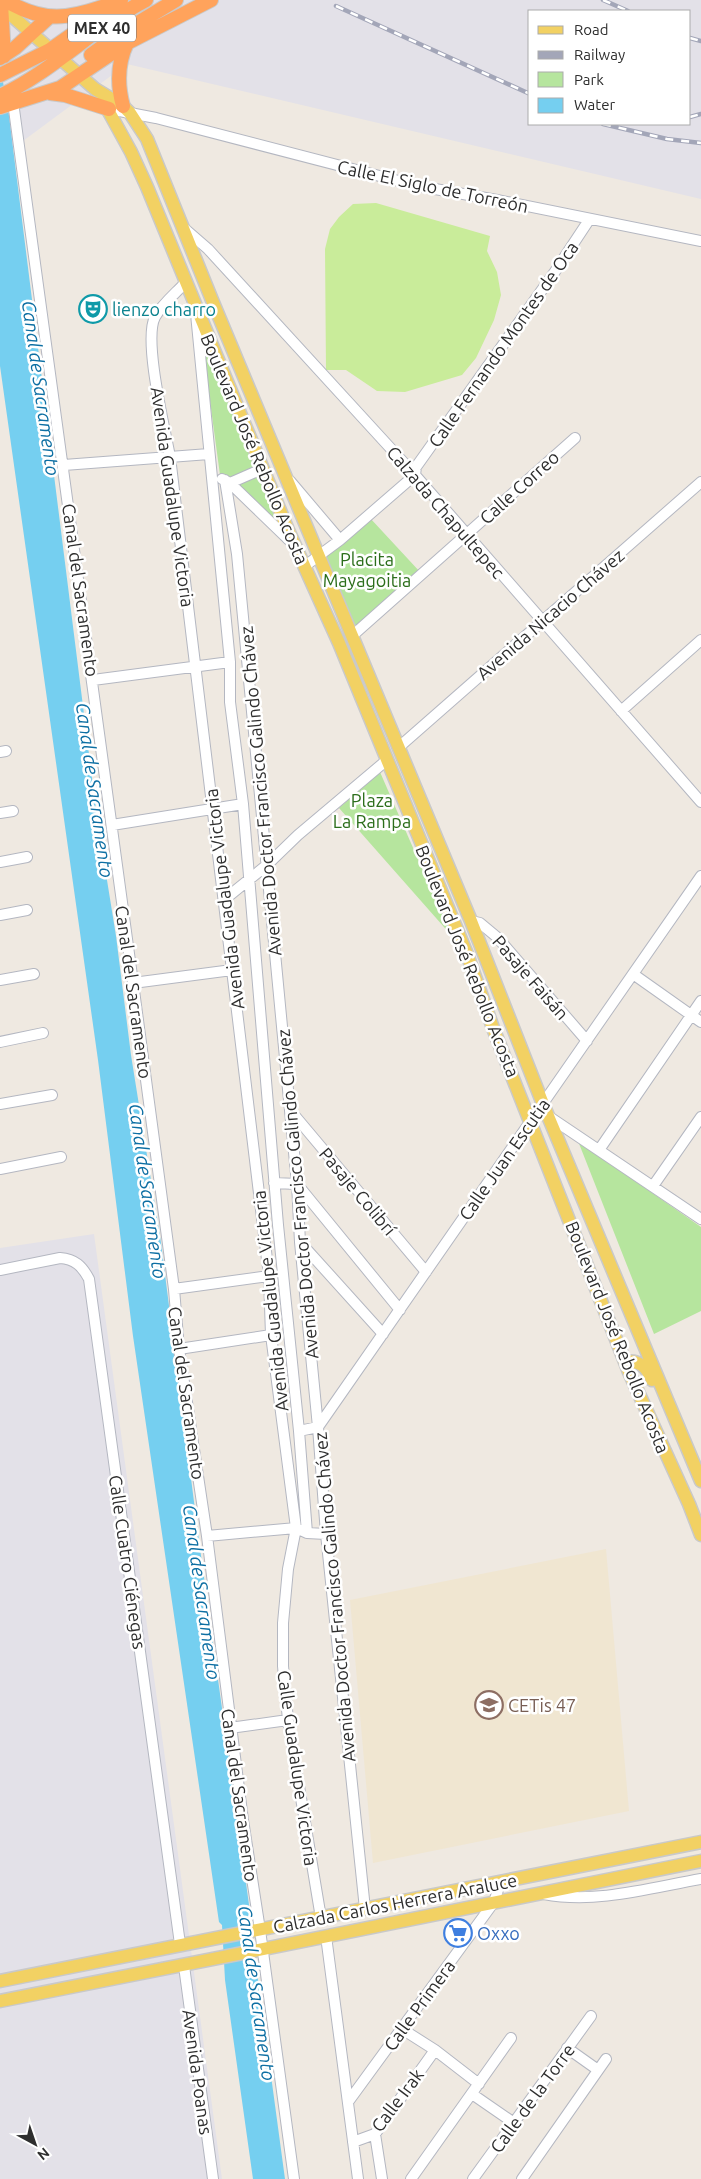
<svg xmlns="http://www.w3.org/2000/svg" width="701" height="2179" font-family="Ubuntu,sans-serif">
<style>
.industrial{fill:#e3e1e8;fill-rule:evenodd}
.education{fill:#f0e6d1}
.green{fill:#b6e59e}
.pitch{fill:#c9ec9a}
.water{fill:#75cff0}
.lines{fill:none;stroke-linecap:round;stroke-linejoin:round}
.minor-casing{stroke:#b4b7c1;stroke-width:12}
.major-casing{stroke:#c9c9c9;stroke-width:15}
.highway-casing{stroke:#c9c9c9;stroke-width:16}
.minor{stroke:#fff;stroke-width:10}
.major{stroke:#f2d163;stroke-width:12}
.highway{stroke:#ffa35c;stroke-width:14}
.rail-casing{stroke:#a3a6b8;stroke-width:4.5}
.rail{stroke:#fff;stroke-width:2.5;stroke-dasharray:8;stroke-linecap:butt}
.labels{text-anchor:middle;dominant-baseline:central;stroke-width:5;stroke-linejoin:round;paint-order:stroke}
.shield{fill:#fff;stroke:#6d6d6d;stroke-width:1}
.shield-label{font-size:16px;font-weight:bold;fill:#2e2e2e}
.street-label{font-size:18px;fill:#2e2e2e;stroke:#fff}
.culture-label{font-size:18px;fill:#0d838f;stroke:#fff;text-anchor:start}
.park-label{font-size:18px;fill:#2c6e1b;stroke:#fff}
.education-label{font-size:18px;fill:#785e54;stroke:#fff;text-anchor:start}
.shop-label{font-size:18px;fill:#366cbe;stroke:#fff;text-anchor:start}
.water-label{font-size:19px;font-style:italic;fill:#0d6fa3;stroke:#fff}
</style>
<rect width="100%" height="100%" fill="#efe9e1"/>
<path class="industrial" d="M0,0h701v199l-574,-135 -127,94zM530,11h160v113h-160z
M94,1234l128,945h-222v-931z"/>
<path class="education" d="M606,1549l23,262 -256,52 -23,-263z"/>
<path class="green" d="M200,327l83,205 -63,-57z
M370,518l51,55 -69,60 -30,-75z
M380,772l71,163 -112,-127z
M578,1141l123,86v84l-47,23z"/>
<path class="pitch" d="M376,203l114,33 -3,15 10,21 4,23 -7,25 -18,38 -14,17 -57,17 -28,-1 -31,-21h-20l-1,-121 5,-20 9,-12 14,-13z"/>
<path class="water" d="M0,65l9,51 88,702 19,118 15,119 30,188 38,298 51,371 -2,7 9,53 28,207h-32l-28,-199 -3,-55 -3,-3 -86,-586 -35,-276 -98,-694z"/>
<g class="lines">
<defs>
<path id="minor" d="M13,102l120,881 41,306 5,60 28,187 36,284 17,110 34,249
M109,109l47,9 262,68 79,14 204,41
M185,229l23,20 207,226 286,327
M186,282c-10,11 -24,22 -31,35 -12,23 10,112 15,140l99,819 2,59 25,193 -8,41 -5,54v43l5,54 33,198
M196,314l34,348v40l13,102 35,421 21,206 8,102
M64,465l145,-11
M222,479l8,4 62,60
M225,480l12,74 60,630 3,58 18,185 8,107 39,375
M290,481l50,59
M230,483l32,-14
M305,566l35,-26 75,-65 1,-8 138,-194 35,-53
M352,636l223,-198
M93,680l137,-18
M621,711l80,-71
M399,747l302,-265
M0,752l6,-1
M0,813l13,-2
M112,825l131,-21
M0,862l27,-5
M225,899l42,-34 31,-30 89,-75
M0,915l27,-5
M471,921l9,2 18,15 89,103
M633,974l68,48
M0,980l34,-6
M133,983l99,-13
M0,1042l43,-9
M0,1104l52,-9
M290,1110l136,162
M548,1116l153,103
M599,1150l102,-149
M0,1169l61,-12
M274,1183l23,1 103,126
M653,1186l48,-69
M300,1242l83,92
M0,1270l60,-12c15,1 22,8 29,21l91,665
M174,1289l95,-13
M179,1349l92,-14
M299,1431l19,-4 383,-551
M207,1536l89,-8 11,5 19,1
M230,1728l58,-8
M544,1894c52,10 106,-6 157,-15
M326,1936l32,243
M184,1966l29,213
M402,2029l33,21 44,34
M567,2048l31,22
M472,2094l42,29
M348,2102l146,-200 7,-21
M375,2134l7,45
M353,2142l22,-8 60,-84
M411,2179l100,-141
M473,2179l118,-163
M522,2179l84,-120"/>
<path id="major" d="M0,1l1,3 10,11 84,74 28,17 7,7 17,26 65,161 259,621 72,183 158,377
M103,101l28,51 16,35 141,343 51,113 128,311 26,74 136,344 60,132 12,31
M625,1362c15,-3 22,6 27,18
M0,1981l701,-139
M0,2001c234,-45 467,-94 701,-140"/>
<path id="highway" d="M10,3c35,19 58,16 95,3
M1,4l3,52
M91,55l32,-23 53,-32
M0,58l15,-10 33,-30
M0,75l50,-25 71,-50
M50,93l15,2 44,14
M0,96c53,-25 94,-69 146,-96
M123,106c-6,-22 -6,-42 4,-63
M0,107l60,-19 67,-45 84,-43"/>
</defs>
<use href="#minor" class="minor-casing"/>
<use href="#major" class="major-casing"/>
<use href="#highway" class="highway-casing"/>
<use href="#minor" class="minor"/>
<use href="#major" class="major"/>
<use href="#highway" class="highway"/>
<defs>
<path id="rail" d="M603,0l25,11
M336,6l194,88
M690,38l11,3
M690,117l11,-3
M603,124l64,15 34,4"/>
</defs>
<use href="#rail" class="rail-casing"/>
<use href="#rail" class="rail"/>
</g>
<defs>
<symbol id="theatre-ring" viewBox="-11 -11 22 22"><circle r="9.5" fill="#fff" stroke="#0f9aa8" stroke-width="1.5"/><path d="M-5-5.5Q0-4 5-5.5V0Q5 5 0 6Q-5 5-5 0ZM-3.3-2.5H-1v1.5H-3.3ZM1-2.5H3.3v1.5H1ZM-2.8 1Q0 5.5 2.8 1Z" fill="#0f9aa8"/></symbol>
<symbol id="school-ring" viewBox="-11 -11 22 22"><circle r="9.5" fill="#fff" stroke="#8d6e63" stroke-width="1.5"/><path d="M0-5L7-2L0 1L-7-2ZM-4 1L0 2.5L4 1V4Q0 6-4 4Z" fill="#8d6e63"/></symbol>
<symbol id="supermarket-ring" viewBox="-11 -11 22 22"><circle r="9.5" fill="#fff" stroke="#3f7fe0" stroke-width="1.5"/><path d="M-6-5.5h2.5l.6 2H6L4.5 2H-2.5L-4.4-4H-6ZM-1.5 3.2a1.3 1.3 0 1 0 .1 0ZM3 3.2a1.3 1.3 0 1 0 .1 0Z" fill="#3f7fe0"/></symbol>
</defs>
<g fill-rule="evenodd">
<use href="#theatre-ring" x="77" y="293" width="32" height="32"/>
<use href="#school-ring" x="473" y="1689" width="32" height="32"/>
<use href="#supermarket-ring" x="442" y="1917" width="32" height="32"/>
</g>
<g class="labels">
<rect class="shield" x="68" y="14.5" width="68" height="27" rx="4"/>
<g class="shield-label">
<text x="102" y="28">MEX 40</text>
</g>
<g class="street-label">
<text transform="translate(433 186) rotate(12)">Calle El Siglo de Torreón</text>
<text transform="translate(503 344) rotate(-55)">Calle Fernando Montes de Oca</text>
<text transform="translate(255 449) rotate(67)">Boulevard José Rebollo Acosta</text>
<text transform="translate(519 487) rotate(-42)">Calle Correo</text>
<text transform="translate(173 497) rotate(82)">Avenida Guadalupe Victoria</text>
<text transform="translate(446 512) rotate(49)">Calzada Chapultepec</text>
<text transform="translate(81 590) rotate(82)">Canal del Sacramento</text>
<text transform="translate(550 614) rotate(-41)">Avenida Nicacio Chávez</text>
<text transform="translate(260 791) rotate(-95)">Avenida Doctor Francisco Galindo Chávez</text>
<text transform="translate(224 899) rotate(-97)">Avenida Guadalupe Victoria</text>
<text transform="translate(468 961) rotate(68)">Boulevard José Rebollo Acosta</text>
<text transform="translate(531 977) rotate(49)">Pasaje Faisán</text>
<text transform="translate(134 992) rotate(82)">Canal del Sacramento</text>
<text transform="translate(504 1159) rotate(-55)">Calle Juan Escutia</text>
<text transform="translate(358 1191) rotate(50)">Pasaje Colibrí</text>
<text transform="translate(297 1194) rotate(-95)">Avenida Doctor Francisco Galindo Chávez</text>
<text transform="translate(270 1301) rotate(-96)">Avenida Guadalupe Victoria</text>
<text transform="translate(618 1337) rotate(68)">Boulevard José Rebollo Acosta</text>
<text transform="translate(187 1393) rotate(82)">Canal del Sacramento</text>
<text transform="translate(128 1562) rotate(82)">Calle Cuatro Ciénegas</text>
<text transform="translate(334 1597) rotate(-95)">Avenida Doctor Francisco Galindo Chávez</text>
<text transform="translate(298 1768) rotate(82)">Calle Guadalupe Victoria</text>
<text transform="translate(240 1795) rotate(82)">Canal del Sacramento</text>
<text transform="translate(395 1903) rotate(-11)">Calzada Carlos Herrera Araluce</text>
<text transform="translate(419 2005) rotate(-54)">Calle Primera</text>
<text transform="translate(198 2072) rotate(82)">Avenida Poanas</text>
<text transform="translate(532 2098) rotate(-54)">Calle de la Torre</text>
<text transform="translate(397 2100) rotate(-53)">Calle Irak</text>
</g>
<g class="culture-label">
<text x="112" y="309">lienzo charro</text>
</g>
<g class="park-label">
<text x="367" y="559">Placita<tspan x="367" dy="21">Mayagoitia</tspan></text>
<text x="372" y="800">Plaza<tspan x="372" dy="21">La Rampa</tspan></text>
</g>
<g class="education-label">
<text x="508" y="1705">CETis 47</text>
</g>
<g class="shop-label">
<text x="477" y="1933">Oxxo</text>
</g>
<g class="water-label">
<text transform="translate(41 388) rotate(82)">Canal de Sacramento</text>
<text transform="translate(95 790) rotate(82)">Canal de Sacramento</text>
<text transform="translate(148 1191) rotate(82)">Canal de Sacramento</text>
<text transform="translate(202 1592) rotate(82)">Canal de Sacramento</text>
<text transform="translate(257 1993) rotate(82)">Canal de Sacramento</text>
</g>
</g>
<rect x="528" y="10" width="162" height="115" fill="#ffffff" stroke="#ababab"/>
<rect x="538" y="26" width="25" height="8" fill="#f2d163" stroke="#ababab"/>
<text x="574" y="35" font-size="15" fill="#2e2e2e">Road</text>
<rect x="538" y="51" width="25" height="8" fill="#a3a6b8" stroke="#ababab"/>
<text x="574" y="60" font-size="15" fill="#2e2e2e">Railway</text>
<rect x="538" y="72" width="25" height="15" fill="#b6e59e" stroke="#ababab"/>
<text x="574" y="85" font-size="15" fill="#2e2e2e">Park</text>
<rect x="538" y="98" width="25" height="15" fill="#75cff0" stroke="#ababab"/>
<text x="574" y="110" font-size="15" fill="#2e2e2e">Water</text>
<g transform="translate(35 2144) rotate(140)" stroke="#ffffff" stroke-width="4" paint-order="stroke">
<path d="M0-4L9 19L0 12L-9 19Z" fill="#2e2e2e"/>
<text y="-8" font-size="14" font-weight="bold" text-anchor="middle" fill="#2e2e2e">N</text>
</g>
</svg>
